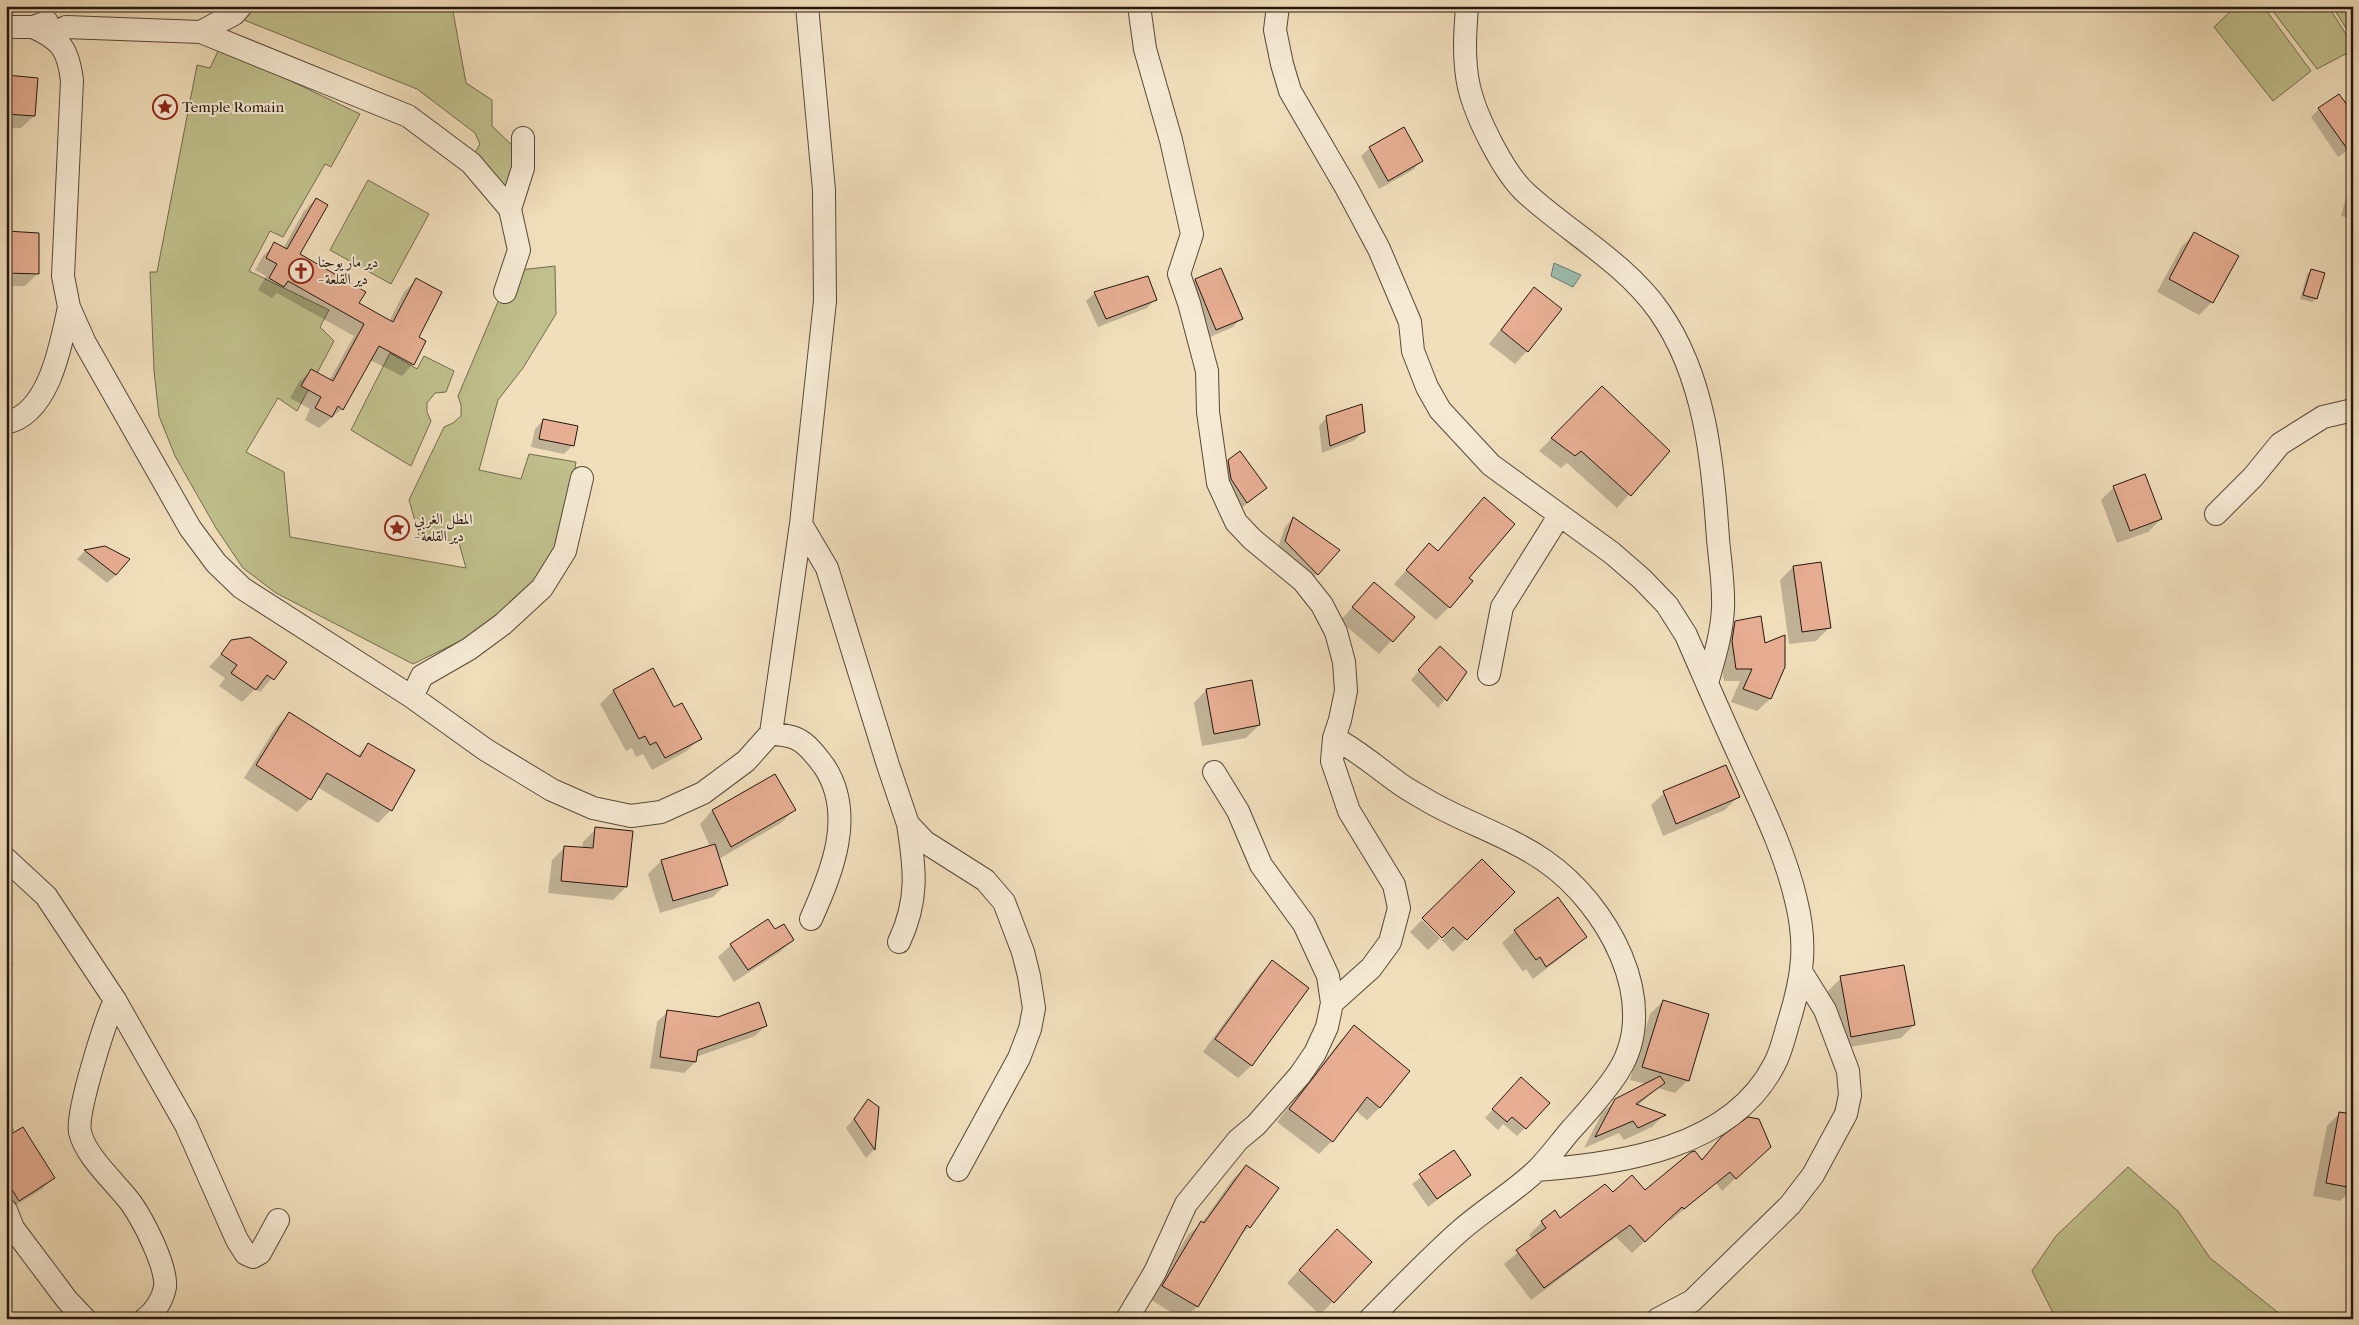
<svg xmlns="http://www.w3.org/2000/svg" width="2359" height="1325" font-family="'IM FELL French Canon',Amiri,serif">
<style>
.green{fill:#c0c08c;stroke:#726b4c}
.water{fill:#9bbdae;stroke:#6b7a6e}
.shadow{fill:#0003}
.building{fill:#e7ae93;stroke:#24160d}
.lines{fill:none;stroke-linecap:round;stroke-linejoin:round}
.minor-casing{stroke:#574839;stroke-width:24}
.minor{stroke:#f6ead3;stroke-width:22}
.labels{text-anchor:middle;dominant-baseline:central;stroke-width:4;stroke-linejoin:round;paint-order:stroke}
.poi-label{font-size:15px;fill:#24160d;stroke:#f6ead3;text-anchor:start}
</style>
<rect width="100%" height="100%" fill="#f1dfbc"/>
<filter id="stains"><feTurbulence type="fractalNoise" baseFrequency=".004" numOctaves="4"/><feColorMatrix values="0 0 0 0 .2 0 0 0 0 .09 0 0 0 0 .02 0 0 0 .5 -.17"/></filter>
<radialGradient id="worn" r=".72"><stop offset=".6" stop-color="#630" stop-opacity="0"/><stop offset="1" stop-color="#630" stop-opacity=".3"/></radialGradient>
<path class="green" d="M261,6h191l14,77 26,17v26l22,21 1,16 -7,33 -33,-43 5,-9 -5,-11 -58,-44 -173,-69 4,-10z
M2236,6h27l48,65 -38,30 -59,-74z
M2269,6h59l25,39v5l-36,19z
M2332,6h21v33z
M220,47l140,67 -29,53 -6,-3 -42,73 -13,-6 -21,40 80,39 -9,17 14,14 -37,70 -19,-13 -32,54 38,20 6,65 176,31 -7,-25 -40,-8 -10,-35 35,-73 9,-4 8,-7v-11l-3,-9 53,-125 44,-5 1,48 -33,54 -25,32 -19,70 42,9 8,-25 47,8 -13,78 -18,35 -58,53 -74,36 -137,-71 -33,-25 -27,-40 -41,-72 -16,-40 -5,-45 -4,-99h7l40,-207 13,3z
M368,180l61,34 -38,70 -61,-34z
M390,353l27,16 7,-13 30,15 -8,21 -11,1 -8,10v9l4,9 -20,45 -60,-36z
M2128,1167l50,44 32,47 76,61h-230l-24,-48 24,-35z"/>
<path class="water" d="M1554,263l27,12 -8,12 -22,-11z"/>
<path class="shadow" d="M6,76l28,40 -13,12h-15z
M2319,109l34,38 -15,10 -27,-40z
M1403,129l18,32 -8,9 -34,19 -18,-33 9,-8z
M2353,185v34l-12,-3 7,-26z
M316,199l-18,56 59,49 32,18 15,-30 12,-12 1,58 -4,26 -11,12 -32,-16 -28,49 -23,19 -14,-8 5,-11 -20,-11 9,-16 12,-11 18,10 25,-45 -77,-43 -5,5 -14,-8 8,-14 -11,-6 8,-14 12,-12 8,5 21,-38z
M6,233l32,40 -13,13h-19z
M2195,233l17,69 -13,13 -42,-23 25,-46z
M1220,269l21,49 -8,9 -25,11 -21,-50 8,-8z
M2311,271l5,28 -4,3 -12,-3 7,-25z
M1535,289l-8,62 -12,13 -26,-20 33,-42z
M1095,293l60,6 -8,9 -49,19 -12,-26z
M6,334h3l-3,18z
M1602,388l67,63 -52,57 -50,-45 -6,5 -22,-17z
M1327,417l37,14 -9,9 -33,13 -3,-27z
M543,420l30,25 -9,9 -33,-7 4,-18z
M1229,461l37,27 -28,23 -18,-41z
M2114,487l47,32 -13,13 -31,11 -16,-43z
M1484,499l-16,79 -19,29 -13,13 -42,-36 35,-39 8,7z
M1293,518l24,56 -8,8 -32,-32 8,-23z
M105,548l11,27 -9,8 -30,-24 8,-8z
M1793,567l36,61 -13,13 -27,3 -9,-64z
M1374,583l39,34 -34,37 -39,-33z
M1736,623l28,22 19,22 -13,32 -13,12 -26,-9 9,-21h-16l-5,-26 4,-19z
M232,642l53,21 -25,29 -5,-3 -13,13 -23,-16 6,-8 -16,-11z
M1431,656l35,17 -28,35 -27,-28z
M653,670l21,39 26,29 -13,13 -35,19 -9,-16 -7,3 -4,-9 -6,3 -26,-47 13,-13z
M1206,690l53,35 -13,13 -44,8 -8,-43z
M289,714l68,42 11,-11 23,65 -13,13 -61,-36 -7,12 -13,13 -53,-34 32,-51z
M1664,793l74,4 -13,13 -62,26 -12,-31z
M794,810l-13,13 -62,36 7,25 -13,13 -53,16 -12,-39 13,-13 49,-14 -10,-23 12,-13z
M596,829l30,58 -13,13 -65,-7 4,-33 13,-13 17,1 1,-6z
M1513,892l-60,60 -13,-14 -12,12 -18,-18 12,-12 19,19h4l-21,-21z
M775,931l17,9 -12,12 -46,30 -16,-25 13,-12z
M1515,931l70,6 -13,12 -39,30 -7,-10 -3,3 -21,-29z
M6,959l8,4 -8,13z
M1272,962l36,26 -57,78 -13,12 -35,-26 56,-77z
M1841,978l73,47 -13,13 -62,11 -11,-58z
M1663,1001l25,79 -13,13 -17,-5 -21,18 27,9 -12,12 -28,13 -5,-7 -35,15 18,-35 14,-13 30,-16 -16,-4 20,-66z
M668,1011l98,14 -11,11 -59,21 -1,5 -11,11 -34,-5 7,-46z
M1354,1027l26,80 -13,13 -12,-10 -23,31 -13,13 -42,-32 64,-82z
M1513,1087l12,41 -8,8 -14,-12 -5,6 -13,-12z
M868,1101l10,7 -4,42 -8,8 -20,-30z
M6,1108l9,25 38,45 -12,12 -35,21z
M2340,1113l13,75 -13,13 -27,-5 14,-70z
M1723,1137l33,22 -34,32 -6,-8 -46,38 -1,-2 -37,34 -16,-16 -85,63 -27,-36 29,-24 -4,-5 13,-13 18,-2 53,-26 32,-3 56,-31z
M1454,1152l16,23 -42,32 -16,-23z
M1246,1166l3,61 -13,13 -39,67 -15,12 -32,-20 38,-64 14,-12 31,-44z
M1324,1243l46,19 -50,53 -33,-32z"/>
<path class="building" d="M6,75l32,3 -3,38 -29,-2z
M2339,94l14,19v44l-35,-49z
M1404,127l19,34 -35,20 -19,-34z
M316,198l12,7 -28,49 66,38 -7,11 34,19 23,-44 26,14 -23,45 7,4 -12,24 -35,-19 -36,64 -5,-4 -6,11 -17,-9 6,-11 -20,-11 10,-17 22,12 31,-57 -76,-43 -4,6 -15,-9 8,-14 -11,-6 8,-16 13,7z
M6,231l33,2v41l-33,-1z
M2194,232l45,24 -26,47 -44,-24z
M1221,268l22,51 -27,11 -21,-51z
M2311,269l14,4 -8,26 -14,-4z
M1148,276l9,24 -51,19 -12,-27z
M1534,287l28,22 -34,43 -27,-22z
M1602,386l68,65 -39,45 -50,-45 -6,5 -24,-18z
M1362,404l3,28 -35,14 -4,-30z
M543,419l35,7 -4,20 -35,-7z
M1240,451l27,37 -20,15 -16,-24 -3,-19z
M2145,474l17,45 -32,12 -17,-45z
M1484,497l31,27 -46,54 4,3 -23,27 -44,-38 23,-27 9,8z
M1293,517l47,33 -22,25 -33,-34z
M105,546l25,13 -14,16 -32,-25z
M1821,562l10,66 -29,4 -9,-66z
M1374,582l41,35 -22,25 -41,-35z
M1761,616l4,27 20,-8v32l-14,32 -28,-10 9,-20h-16l-4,-28 3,-20z
M250,637l37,25 -13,18 -7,-5 -11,15 -25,-17 6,-8 -16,-11 10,-14z
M1440,646l27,26 -20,29 -29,-31z
M653,668l21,39 8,-4 20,36 -37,19 -9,-16 -6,3 -5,-9 -6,3 -26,-49z
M1252,680l8,45 -46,9 -8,-45z
M289,712l71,45 8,-14 47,27 -23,41 -65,-38 -16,27 -55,-35z
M1726,765l14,32 -64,27 -13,-33z
M775,774l21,36 -65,37 -19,-37z
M595,827l38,4 -6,56 -66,-6 3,-35 29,2z
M715,844l13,41 -55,16 -12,-41z
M1482,859l33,33 -48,48 -14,-13 -11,11 -20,-20z
M1558,897l29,40 -41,30 -6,-10 -4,3 -22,-30z
M768,919l7,10 9,-5 10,16 -46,30 -18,-26z
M1272,960l37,28 -57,78 -37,-27z
M1904,965l11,60 -64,12 -11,-61z
M1663,1000l46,14 -20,67 -47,-14z
M759,1002l8,24 -69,24 -2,12 -36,-5 7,-47 51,7z
M1354,1025l56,46 -30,37 -13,-11 -34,45 -44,-33z
M1660,1076l5,7 -29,21 30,11 -28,13 -5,-7 -38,16 20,-38z
M1521,1077l29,26 -24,26 -14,-12 -5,5 -15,-13z
M868,1099l11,8 -4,43 -21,-31z
M2339,1112l14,2v74l-27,-5z
M1748,1117l11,2 12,28 -35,32 -6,-7 -46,37 -2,-2 -37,35 -15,-17 -86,63 -28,-38 30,-22 -5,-7 14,-11 5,8 45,-34 8,8 19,-17 13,15 46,-38 4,-1 7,9 20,-24z
M23,1127l32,51 -36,23 -13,-21v-43z
M1454,1150l17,25 -34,24 -18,-25z
M1246,1165l33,23 -29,40 -3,-3 -49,82 -36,-21 39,-65 3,2z
M1337,1229l35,33 -38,41 -35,-33z"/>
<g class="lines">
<defs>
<path id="minor" d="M1139,6l6,43 26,91 21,94 -13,40 10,29 18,68 1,41 10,71 18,39 16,17 51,42 19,24 14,27 8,30 2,29 -6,29 -6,18
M1278,6l-3,24 7,34 8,27 57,98 32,60 31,73 3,29 14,36 13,23 51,55 121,88 30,26 25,26 19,30c19,44 38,88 58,131 20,44 41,87 52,134 11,44 7,75 -6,118 -5,15 -8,33 -16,47 -43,83 -153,99 -237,105
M1467,6c-2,27 -4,54 2,81 7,30 35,87 58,107 43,39 98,69 132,117 46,65 54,151 59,228 2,22 6,46 5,69 -1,25 -9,51 -16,75
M6,27h27l14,-5
M33,27c29,13 35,23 39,53l-9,196 6,31 16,36 105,185 26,35 26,25 170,109 74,53 66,40 41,18 38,8 30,-4 42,-19 43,-32 25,-28 30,-209 24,-223 -1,-111 -17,-184
M201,32l33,-18 7,-8
M50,36l16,-9 135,5 207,84 63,47 39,46 9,41 -14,42
M510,209l13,-41v-30
M6,423c44,-10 55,-79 63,-116
M2216,514l37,-37 27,-33 43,-27 30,-7
M801,524l26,44 61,197 20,59 17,18 60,38 19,22 19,50 6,24 5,32 -4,21 -11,29 -61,112
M1489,674l13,-67 57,-91
M412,697l10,-21 47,-27 34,-25 39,-36 23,-37 17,-73
M771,733c8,2 19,2 26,6 11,5 20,18 27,27 32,48 8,106 -13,153
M1214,772l24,39 23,54 43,59 24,52 4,27
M6,859l40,37 69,104 71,125 51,115 9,14 7,3 7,-4 18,-33
M899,942c20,-42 16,-74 9,-118
M115,1000c-10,22 -39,112 -35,132 5,24 36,51 51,71 12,17 36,63 34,84 -2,12 -10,25 -20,32
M6,1210l7,18 54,72 18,19
M1127,1319l28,-47 31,-68 52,-64 18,-15 44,-50 15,-22 12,-26 5,-24 39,-35 19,-26 9,-34 -5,-23 -45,-74 -17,-50 2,-23c23,12 41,28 62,43 10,8 22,14 32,20 38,22 81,35 117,60 61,42 118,141 73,211 -14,22 -31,40 -48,59 -11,13 -21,27 -33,39 -23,22 -52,39 -76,60 -32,28 -61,59 -91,89
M1658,1319l34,-18 98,-96 23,-30 33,-61 4,-19 -2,-24 -23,-61 -23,-37"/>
</defs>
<use href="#minor" class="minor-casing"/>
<use href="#minor" class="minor"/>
</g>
<defs>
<symbol id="sight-ring" viewBox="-11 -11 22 22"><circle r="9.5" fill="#f6ead3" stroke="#8f2418" stroke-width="1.5"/><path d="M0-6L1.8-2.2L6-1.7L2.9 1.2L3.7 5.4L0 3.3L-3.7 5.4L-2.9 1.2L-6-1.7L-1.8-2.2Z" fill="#8f2418"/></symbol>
<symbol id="church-ring" viewBox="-11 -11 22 22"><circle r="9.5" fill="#f6ead3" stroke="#8f2418" stroke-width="1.5"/><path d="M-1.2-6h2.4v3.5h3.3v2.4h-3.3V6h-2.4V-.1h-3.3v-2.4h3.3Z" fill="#8f2418"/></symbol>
</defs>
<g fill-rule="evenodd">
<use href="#sight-ring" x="151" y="93" width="28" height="28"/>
<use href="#church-ring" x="287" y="257" width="28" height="28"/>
<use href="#sight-ring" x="383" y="514" width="28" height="28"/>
</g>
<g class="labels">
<g class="poi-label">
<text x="182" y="107">Temple Romain</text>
<text x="318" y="262">دير مار يوحنا<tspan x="318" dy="17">- دير القلعة</tspan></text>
<text x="414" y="519">المطل الغربي<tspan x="414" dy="17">- دير القلعة</tspan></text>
</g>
</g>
<rect width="2359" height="1325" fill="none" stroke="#f1dfbc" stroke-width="25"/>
<rect x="8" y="8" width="2344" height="1310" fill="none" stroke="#24160d" stroke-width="2.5"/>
<rect x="12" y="12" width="2334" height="1300" fill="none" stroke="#24160d"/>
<rect width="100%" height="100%" filter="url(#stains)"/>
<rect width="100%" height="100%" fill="url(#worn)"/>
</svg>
